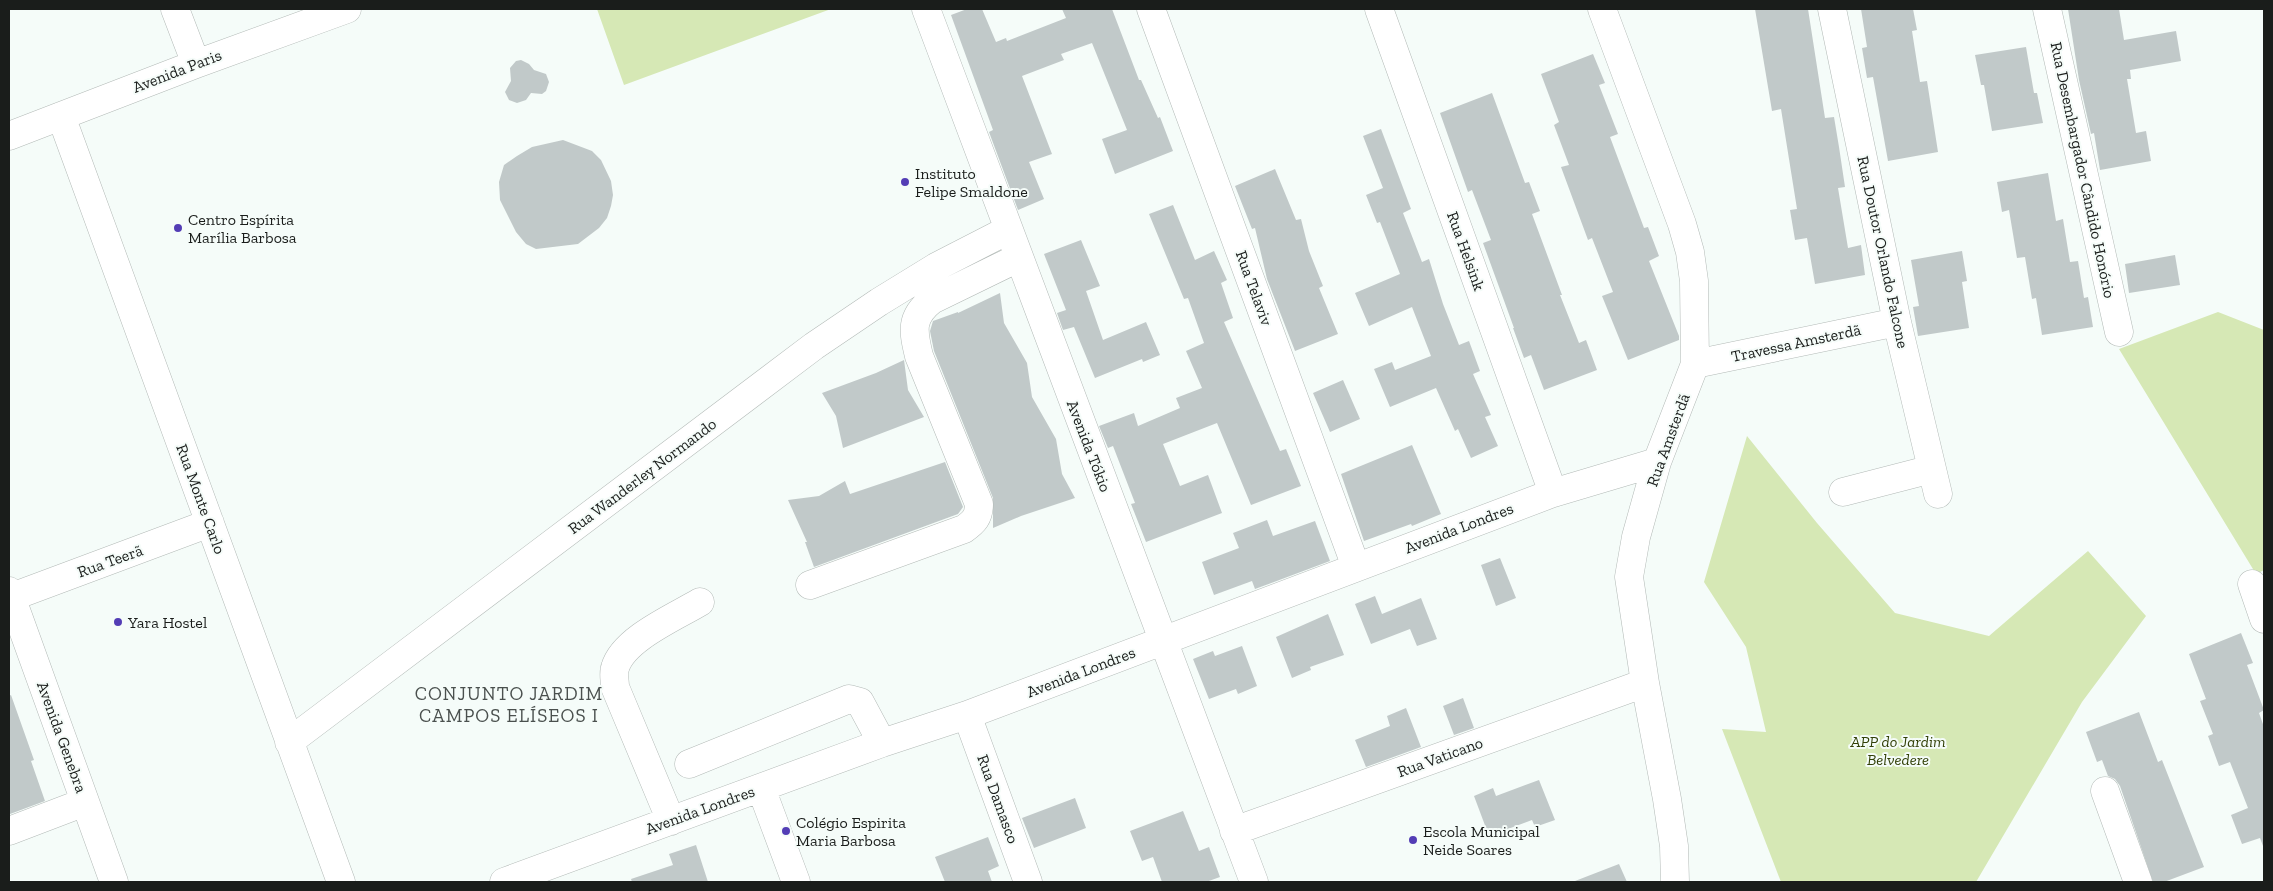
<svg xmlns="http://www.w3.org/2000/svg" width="2273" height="891" font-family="'Zilla Slab',serif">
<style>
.green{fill:#d6e8b5}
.building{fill:#c1c9c9}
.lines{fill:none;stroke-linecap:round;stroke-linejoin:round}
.minor-casing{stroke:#b3bab7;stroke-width:29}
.minor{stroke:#fff;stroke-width:28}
.poi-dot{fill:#533db5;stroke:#f5fcf9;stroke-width:2}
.labels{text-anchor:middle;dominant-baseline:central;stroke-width:4;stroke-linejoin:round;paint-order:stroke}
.street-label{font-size:16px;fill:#1a1d1b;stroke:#f5fcf9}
.poi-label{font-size:16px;fill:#1a1d1b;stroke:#f5fcf9;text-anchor:start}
.park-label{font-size:16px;font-style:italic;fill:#324007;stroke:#f5fcf9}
.quarter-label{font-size:19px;letter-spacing:1px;fill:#4a504e;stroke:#f5fcf9}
</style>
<rect width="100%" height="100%" fill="#f5fcf9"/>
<path class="green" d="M597,9h234l-207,76z
M2218,312l46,18v240l-8,4 -137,-225z
M1747,436l70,87 78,90 94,23 99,-85 58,65 -64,86 -106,180h-195l-59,-153 44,3 -20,-85 -42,-65z"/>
<path class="building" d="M967,9h15l14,33 10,-4 1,3 59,-23 -4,-9h50l27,71h2l17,38 2,-1 13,34 -58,23 -13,-35 25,-9 -35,-87 -31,11 3,6 -42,16 30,78 -23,8 15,37 -26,11 -29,-78 4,-2 -42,-115z
M1755,9h53l17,109 9,-1 5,30 6,40 -7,1 10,60 13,-3 4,30 -50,9 -8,-46 -12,2 -5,-30 7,-1 -16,-100 -9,2z
M1861,9h52l4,21 -5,1 8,51 7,-1 11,71 -50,9 -15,-84 -6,1 -5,-30 5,-1z
M2068,9h51l5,31 52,-9 5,30 -51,9 1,9h-4l9,54 10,-2 5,30 -51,9 -6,-37 -3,1 -12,-54z
M2026,47l8,46h3l6,30 -51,8 -8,-46h-3l-6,-30z
M1593,54l12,29 -6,2 19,49 -8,3 34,91 4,-1 11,29 -10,5 30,75v4l-51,20 -26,-64 11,-4 -21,-54 -4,2 -27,-73 8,-2 -15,-40 5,-3 -18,-48z
M521,60l8,4 5,6 12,4 3,8 -3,9 -4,3 -11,-1 -5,7 -9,3 -8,-3 -4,-8 6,-11 -1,-13 6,-7z
M1492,93l33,90 4,-1 11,29 -8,3 30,81h-2l19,48 7,-3 11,30 -53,20 -13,-35 -7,3 -11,-30h1l-31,-85 8,-3 -19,-50 -4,2 -28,-79z
M1381,129l30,80 -8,4 19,49 7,-3 14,45 16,41 10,-4 11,30 -7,3 18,41 -6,2 13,29 -27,12 -13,-29 -3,2 -19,-43 -46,19 -16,-38 18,-7 3,8 36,-14 -19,-49 -43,19 -14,-33 45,-19 -20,-52 -3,1 -11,-28 17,-7 -20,-52z
M563,140l29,11 9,9 10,21 2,14 -2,11 -4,12 -8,10 -21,16 -42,5 -10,-5 -10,-12 -16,-32 -1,-18 5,-17 13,-9 15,-9z
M1275,169l21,51 5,-1 8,32 14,35 -4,2 19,46 -43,17 -28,-72 -12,-51 -3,1 -17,-43z
M2048,173l8,48 7,-2 7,43 8,-1 6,37 4,-1 5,30 -51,8 -6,-37 -4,1 -7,-42 -8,1 -8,-48 -7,2 -5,-30z
M1173,205l22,55 19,-9 13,29 -6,3 12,35 -9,4 56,129 6,-2 15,37 -50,19 -34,-82 -54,21 17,42 28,-11 14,38 -76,29 -15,-38 4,-1 -22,-57 -5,2 -9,-22 35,-13 4,13 42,-18 -4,-10 26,-10 -16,-37 18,-8 -16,-45 -4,1 -35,-85z
M1081,240l19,46 -14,5 17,49 43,-18 14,33 -17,7 -1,-3 -47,19 -21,-51 -11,3 -6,-17 9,-3 -22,-56z
M1962,251l5,30 -5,1 7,46 -51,8 -5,-29 6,-1 -8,-46z
M2175,255l5,30 -51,8 -4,-29z
M1000,293l4,30 23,40 5,34 24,42 6,35 13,24 -54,18 -28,12v-30l-59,-147 -4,-20 3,-10 25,-9v1z
M904,360l4,30 16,27 -81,31 -7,-32 -14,-23 54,-20z
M1343,380l17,39 -30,13 -17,-39z
M1412,445l29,69 -29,12 -1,-2 -47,17 -23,-67z
M945,462l18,45 -5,7 -144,53 -9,-25h2l-19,-42 31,-4 26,-15 5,13z
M1267,520l6,16 42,-15 15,40 -75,28 -3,-8 -38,14 -12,-33 37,-14 -6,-15z
M1500,558l16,40 -20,8 -15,-41z
M1375,596l7,18 39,-16 16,41 -20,7 -7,-17 -39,15 -16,-40z
M1328,614l16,41 -34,12 1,3 -19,8 -16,-41z
M2241,633l12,30 -6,2 17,45 -5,3 5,14 -1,119 -3,-8 -18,6 -11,-29 17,-7 -18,-46 -11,4 -11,-30 5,-2 -13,-33 6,-2 -17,-45z
M1242,646l15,40 -19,8 -2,-5 -27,10 -16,-40 20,-8 2,5z
M11,695l23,65 -3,1 14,40 -35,13 -1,-5v-113z
M1463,698l11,30 -20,7 -11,-29z
M1406,708l15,39 -55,20 -11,-27 35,-14 -3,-10z
M2139,712l19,50 4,-2 42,107 -40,15h-11l-33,-96 -5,-7 -7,-3 -6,-16 -5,2 -11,-30z
M1539,780l16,40 -20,7 -3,-7 -43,16 -15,-40 19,-8 3,8z
M1075,798l11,30 -52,20 -12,-30z
M1183,811l16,40 10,-4 11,30 -14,5h-44l-9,-25 -11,4 -12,-30z
M988,837l11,29 -11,5 4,11h-47l-10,-25z
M696,845l12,37h-76l-1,-3 42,-14 -4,-11z
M1619,864l8,18h-52v-1z"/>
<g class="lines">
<defs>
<path id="minor" d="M175,9l21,55
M926,9l328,873
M1151,9l205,558
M1379,9l174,484
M1602,9l80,215 8,28 4,29 1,83 -38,98 -21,75 -7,40 16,106 22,116 7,47 1,36
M1832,9l65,313 41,172
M2047,9l72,323
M61,116l280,766
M9,136l187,-72 151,-55
M1695,364l202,-42
M1843,492l89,-23
M2252,584l12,35
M810,585l154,-56c10,-7 15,-12 15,-25l-60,-148c-6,-25 -9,-39 13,-56l86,-42
M9,591l105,291
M9,598l201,-75
M967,715l61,167
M289,742l525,-396 65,-44 57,-35 72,-37
M689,764l160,-65 11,3 22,41
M761,788l35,94
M2105,791l33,91
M671,821l-56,-134c0,-6 -2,-14 0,-19 8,-29 60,-51 85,-66
M9,831l76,-29
M1234,831l411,-148
M504,882l378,-139 85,-28 586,-222 104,-31"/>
</defs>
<use href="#minor" class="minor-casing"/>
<use href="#minor" class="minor"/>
</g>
<g class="poi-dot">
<circle cx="905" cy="182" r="5"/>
<circle cx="178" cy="228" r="5"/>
<circle cx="118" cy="622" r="5"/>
<circle cx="786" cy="831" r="5"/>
<circle cx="1413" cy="840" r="5"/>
</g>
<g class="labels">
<g class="street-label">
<text transform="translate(177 71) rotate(-21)">Avenida Paris</text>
<text transform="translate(2083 170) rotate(78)">Rua Desembargador Cândido Honório</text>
<text transform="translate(1466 251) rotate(70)">Rua Helsink</text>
<text transform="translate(1883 252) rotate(78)">Rua Doutor Orlando Falcone</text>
<text transform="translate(1254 288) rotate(70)">Rua Telaviv</text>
<text transform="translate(1796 343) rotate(-12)">Travessa Amsterdã</text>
<text transform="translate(1668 440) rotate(-70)">Rua Amsterdã</text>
<text transform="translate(1089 446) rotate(69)">Avenida Tókio</text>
<text transform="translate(642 476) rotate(-37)">Rua Wanderley Normando</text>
<text transform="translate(201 499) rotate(70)">Rua Monte Carlo</text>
<text transform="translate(1459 528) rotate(-21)">Avenida Londres</text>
<text transform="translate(110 561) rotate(-20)">Rua Teerã</text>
<text transform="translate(1081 672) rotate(-21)">Avenida Londres</text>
<text transform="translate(62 737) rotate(70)">Avenida Genebra</text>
<text transform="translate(1440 757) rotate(-20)">Rua Vaticano</text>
<text transform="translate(998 799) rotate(70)">Rua Damasco</text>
<text transform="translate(700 810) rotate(-20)">Avenida Londres</text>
</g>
<g class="poi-label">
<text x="915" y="173">Instituto<tspan x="915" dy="18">Felipe Smaldone</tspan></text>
<text x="188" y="219">Centro Espírita<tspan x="188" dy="18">Marília Barbosa</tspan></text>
<text x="128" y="622">Yara Hostel</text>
<text x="796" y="822">Colégio Espirita<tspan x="796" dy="18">Maria Barbosa</tspan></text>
<text x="1423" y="831">Escola Municipal<tspan x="1423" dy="18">Neide Soares</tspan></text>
</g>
<g class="park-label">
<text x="1898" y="741">APP do Jardim<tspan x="1898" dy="18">Belvedere</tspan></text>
</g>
<g class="quarter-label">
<text x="509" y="693">CONJUNTO JARDIM<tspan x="509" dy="22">CAMPOS ELÍSEOS I</tspan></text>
</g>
</g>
<rect width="2273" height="891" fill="none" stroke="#1a1d1b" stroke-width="20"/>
</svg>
